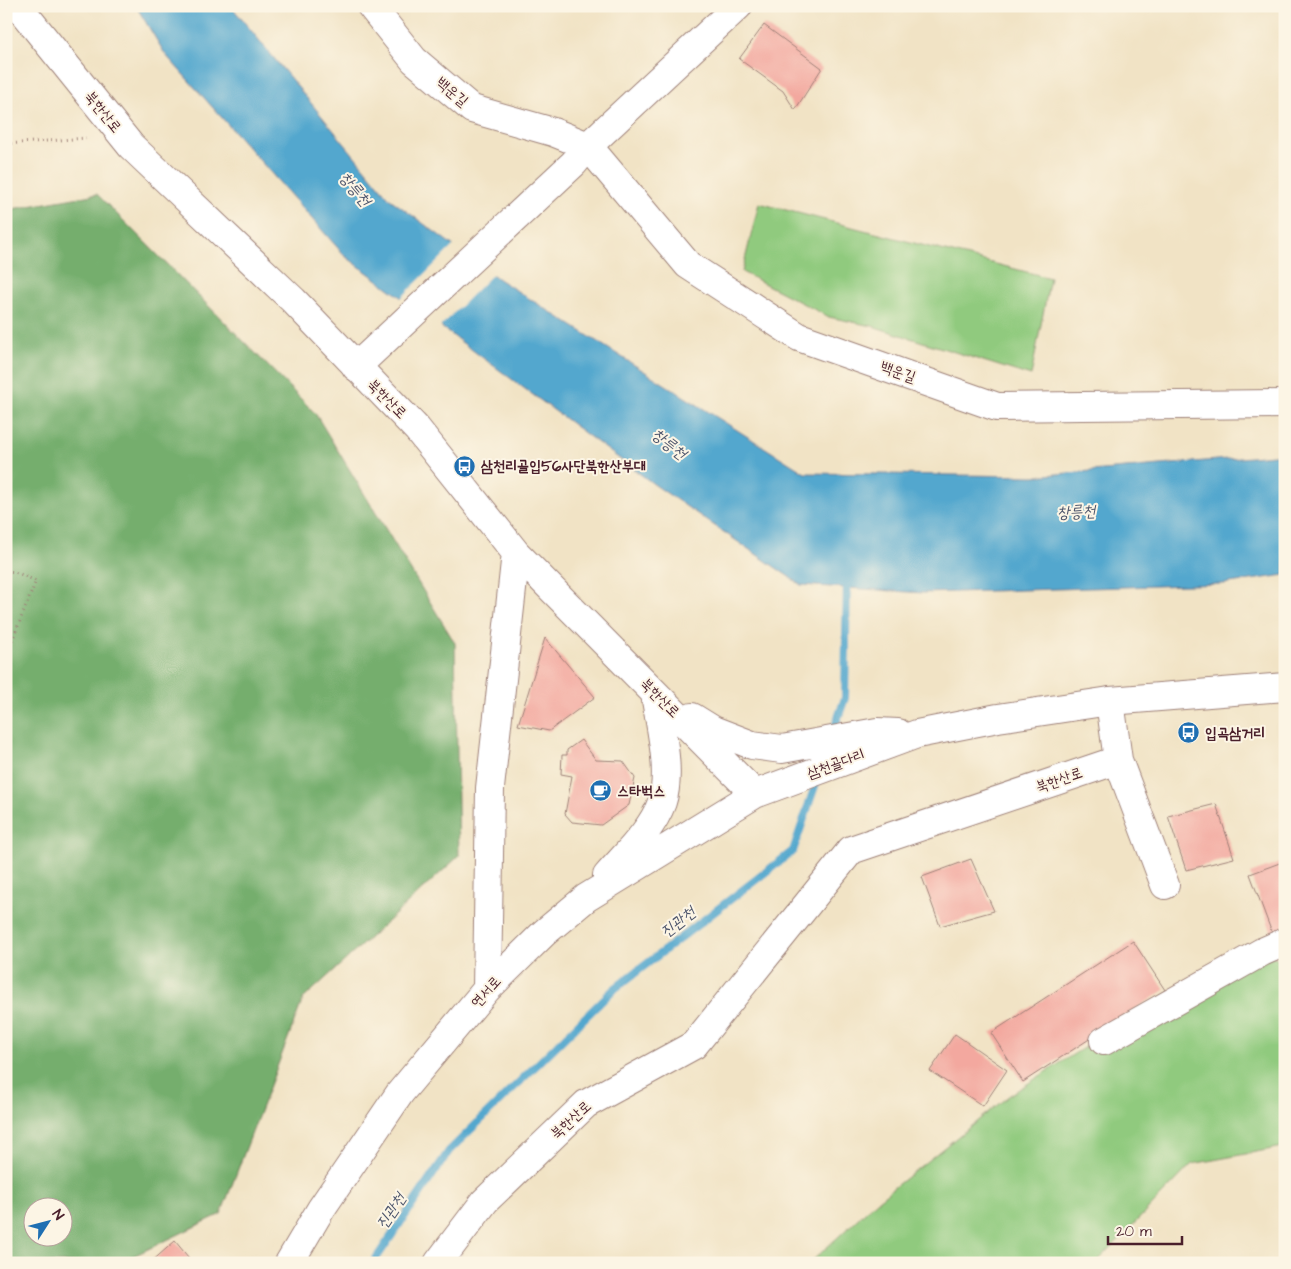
<svg xmlns="http://www.w3.org/2000/svg" width="1291" height="1269" font-family="'Architects Daughter','Poor Story',sans-serif">
<style>
.green{fill:#90ca7e;stroke:#6d7454}
.forest{fill:#74ae6d;stroke:#5f664c;fill-rule:evenodd}
.water{fill:#52a7ce;stroke:#4e637c}
.pier{fill:#f1e3c5}
.lines{fill:none;stroke-linecap:round;stroke-linejoin:round}
.stream{stroke:#52a7ce;stroke-width:8}
.building{fill:#f3a89f}
.minor-casing{stroke:#9e8178;stroke-width:30}
.major-casing{stroke:#9e8178;stroke-width:30}
.path{stroke:#9e8178;stroke-width:3;stroke-dasharray:1 4;stroke-linecap:butt}
.minor{stroke:#fff;stroke-width:28}
.major{stroke:#fff;stroke-width:28}
.labels{text-anchor:middle;dominant-baseline:central;stroke-width:4;stroke-linejoin:round;paint-order:stroke}
.street-label{font-size:15px;fill:#4a1f2b;stroke:#fcf5e5}
.poi-label{font-size:15px;font-weight:bold;fill:#4a1f2b;stroke:#fcf5e5;text-anchor:start}
.water-label{font-size:16px;font-style:italic;fill:#4d556c;stroke:#fcf5e5}
</style>
<rect width="100%" height="100%" fill="#fcf5e5"/>
<filter id="ink" filterUnits="userSpaceOnUse"><feTurbulence type="fractalNoise" baseFrequency=".02" numOctaves="2"/><feDisplacementMap in="SourceGraphic" scale="10" xChannelSelector="R" yChannelSelector="G"/><feConvolveMatrix kernelMatrix="1 2 1 2 8 2 1 2 1" color-interpolation-filters="sRGB"/></filter>
<filter id="wash" filterUnits="userSpaceOnUse"><feTurbulence type="fractalNoise" baseFrequency=".0096" numOctaves="4" result="noise"/><feDisplacementMap in="SourceGraphic" scale="20" xChannelSelector="R" yChannelSelector="G"/><feGaussianBlur stdDeviation="1.12" result="paint"/><feColorMatrix in="noise" values="0 0 0 0 0 0 0 0 0 0 0 0 0 0 0 0 0 1.4 0 .05"/><feComposite in="paint" operator="in"/></filter>
<g filter="url(#wash)">
<rect width="100%" height="100%" fill="#f1e3c5"/>
<path class="green" d="M759,203l291,75 -19,98 -159,-50 -43,-9 -87,-45z
M1246,944l35,16 4,5 -2,182 -91,17 -96,99h-286l67,-62 133,-106z"/>
<path class="forest" d="M97,194l218,219 140,230 4,213 -156,143 -82,215 -102,49h-113v-1053zM32,1206h30v30h-30z"/>
<path class="water" d="M136,6h95l159,193 110,81 305,193 229,3 251,-22v121l-62,9 -300,9 -122,-8 -146,-100 -310,-229 -180,-202z"/>
<path class="pier" d="M455,244l39,29 -56,56 -39,-29z"/>
<g class="lines">
<path class="stream" d="M832,735l13,-37 2,-119
M373,1263l76,-112 164,-161 180,-139 25,-74"/>
</g>
<g id="blocks">
<path class="building" d="M764,25l58,43 -27,42 -12,-19 -44,-32z
M545,638l50,59 -46,34 -31,-6z
M581,740l15,20 27,1 12,17 -6,27 -28,20 -29,-3 -7,-8 7,-38 -11,-2 1,-19h5v-5z
M1216,804l18,54 -48,12 -18,-54z
M971,859l23,52 -54,15 -18,-49z
M1285,861v67l-13,5 -22,-59z
M1133,941l32,49 -142,92 -32,-49z
M955,1034l52,36 -24,36 -53,-35z
M175,1241l18,22h-43z"/>
</g>
</g>
<g filter="url(#ink)">
<use href="#blocks" fill-opacity="0" stroke="#9e8178" stroke-width="1"/>
<g class="lines">
<defs>
<path id="minor" d="M371,6l43,54 58,49 81,23 35,14 100,119 111,72 198,70 288,-3
M356,367l218,-204 14,-17 150,-140
M1118,760l47,125
M1104,1041l158,-89 23,-10
M438,1263l47,-62 101,-97 108,-59 157,-195 267,-90 -8,-59"/>
<path id="major" d="M18,6l113,140 162,154 124,129 99,124 239,241
M692,717l21,13 39,15 30,4 95,-17 21,1
M607,876c19,-22 45,-46 55,-74 10,-30 -2,-77 -7,-108
M487,989l3,-201 26,-235
M289,1263l32,-54 79,-116 87,-104 57,-56 42,-35 169,-104 162,-60 81,-16 112,-17 175,-14"/>
</defs>
<use href="#minor" class="minor-casing"/>
<use href="#major" class="major-casing"/>
<path class="path" d="M6,144l80,-6
M6,571l9,1 21,9 -30,75"/>
<use href="#minor" class="minor"/>
<use href="#major" class="major"/>
</g>
</g>
<defs>
<symbol id="bus-disc" viewBox="-11 -11 22 22"><circle r="9.5" fill="#1f6fb2" stroke="#fcf5e5"/><path d="M-5-6H5V4H4V6H2V4H-2V6H-4V4H-5ZM-3.5-4V0h7V-4ZM-3.5 1.2v1.5H-2V1.2ZM2 1.2v1.5H3.5V1.2Z" fill="#fff"/></symbol>
<symbol id="cafe-disc" viewBox="-11 -11 22 22"><circle r="9.5" fill="#1f6fb2" stroke="#fcf5e5"/><path d="M-5.5-4.5H6V0H3Q3 3.5 0 3.5H-2.5Q-5.5 3.5-5.5 0ZM3-3.2v2h1.7v-2ZM-6 4.5H4V6H-6Z" fill="#fff"/></symbol>
</defs>
<g fill-rule="evenodd">
<use href="#bus-disc" x="452" y="454" width="25" height="25"/>
<use href="#bus-disc" x="1176" y="720" width="25" height="25"/>
<use href="#cafe-disc" x="588" y="778" width="25" height="25"/>
</g>
<g class="labels">
<g class="street-label">
<text transform="translate(452 92) rotate(40)">백운길</text>
<text transform="translate(103 112) rotate(51)">북한산로</text>
<text transform="translate(898 372) rotate(19)">백운길</text>
<text transform="translate(387 399) rotate(45)">북한산로</text>
<text transform="translate(660 698) rotate(45)">북한산로</text>
<text transform="translate(836 764) rotate(-20)">삼천골다리</text>
<text transform="translate(1059 780) rotate(-19)">북한산로</text>
<text transform="translate(486 992) rotate(-48)">연서로</text>
<text transform="translate(571 1120) rotate(-42)">북한산로</text>
</g>
<g class="poi-label">
<text x="481" y="466">삼천리골입56사단북한산부대</text>
<text x="1205" y="733">입곡삼거리</text>
<text x="617" y="791">스타벅스</text>
</g>
<g class="water-label">
<text transform="translate(355 189) rotate(50)">창릉천</text>
<text transform="translate(669 444) rotate(38)">창릉천</text>
<text transform="translate(1076 512) rotate(-3)">창릉천</text>
<text transform="translate(678 922) rotate(-38)">진관천</text>
<text transform="translate(391 1211) rotate(-56)">진관천</text>
</g>
</g>
<rect width="1291" height="1269" fill="none" stroke="#fcf5e5" stroke-width="25"/>
<g transform="translate(48 1222) rotate(54)"><circle r="24" fill="#fcf5e5" stroke="#b59f9b"/>
<path d="M0-4L9 19L0 12L-9 19Z" fill="#1f6fb2"/>
<text y="-8" font-size="14" font-weight="bold" text-anchor="middle" fill="#4a1f2b">N</text>
</g>
<path d="M1108 1236v8h74v-8" fill="none" stroke="#4a1f2b" stroke-width="2.5"/>
<text x="1116" y="1236" font-size="15" fill="#4a1f2b" stroke="#fcf5e5" stroke-width="4" paint-order="stroke">20 m</text>
</svg>
